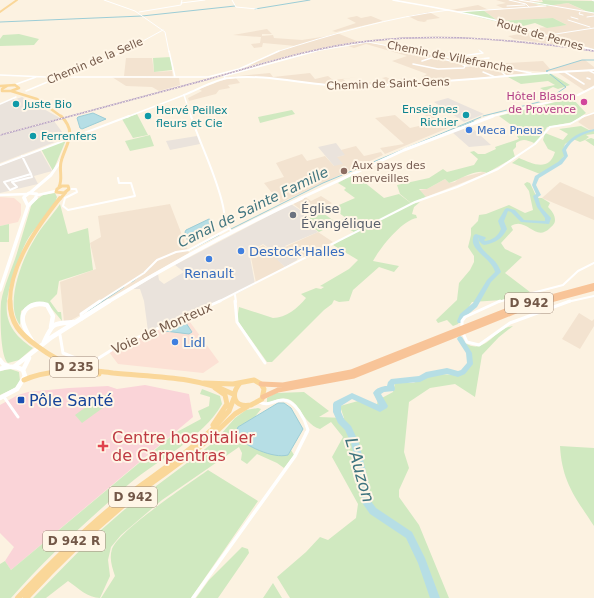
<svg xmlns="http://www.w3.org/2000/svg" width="594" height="598" font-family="'DejaVu Sans',sans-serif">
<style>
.residential{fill:#f3e3d0}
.commercial{fill:#fce1d5}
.industrial{fill:#eae3dc}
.medical{fill:#fad4d8}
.green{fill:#d0e9c0}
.water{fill:#b6dee5;stroke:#9ccdd6}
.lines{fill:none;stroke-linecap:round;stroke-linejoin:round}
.stream{stroke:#9ccdd6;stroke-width:1}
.river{fill:#b6dee5;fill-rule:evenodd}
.minor-far4{stroke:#fff;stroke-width:1}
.minor-far3{stroke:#fff;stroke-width:1.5}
.minor-far2{stroke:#fff;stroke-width:2}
.minor-far1{stroke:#fff;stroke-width:3}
.minor{stroke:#fff;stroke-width:3.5}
.tertiary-far2{stroke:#fff;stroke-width:1.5}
.tertiary-far1{stroke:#fff;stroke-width:2}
.tertiary{stroke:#fff;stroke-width:2.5}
.secondary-far3{stroke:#fff;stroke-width:2}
.secondary-far2{stroke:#fff;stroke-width:3}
.secondary-far1{stroke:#fff;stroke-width:3.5}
.secondary{stroke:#fff;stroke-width:4.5}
.primary-far5{stroke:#fad799;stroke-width:2}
.primary-far4{stroke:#fad799;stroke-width:2.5}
.primary-far3{stroke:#fad799;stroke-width:3}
.primary-far2{stroke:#fad799;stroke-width:4}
.primary-far1{stroke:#fad799;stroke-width:5}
.primary{stroke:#fad799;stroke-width:6}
.trunk-far1{stroke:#f8c498;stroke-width:4}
.trunk{stroke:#f8c498;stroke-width:5}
.rail-casing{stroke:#b4a0c4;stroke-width:1.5}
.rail{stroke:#fff6e7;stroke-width:1;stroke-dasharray:1.5;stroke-linecap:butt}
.hotel-dot{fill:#d1479c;stroke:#fff6e7;stroke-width:1.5}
.culture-dot{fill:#0f9aa8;stroke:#fff6e7;stroke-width:1.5}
.shop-dot{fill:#3f7fe0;stroke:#fff6e7;stroke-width:1.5}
.education-dot{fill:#8d6e63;stroke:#fff6e7;stroke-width:1.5}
.worship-dot{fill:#6b7280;stroke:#fff6e7;stroke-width:1.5}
.transit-dot{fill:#1a4fb4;stroke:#fff6e7;stroke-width:1.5}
.health-dot{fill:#e0444e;stroke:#fff6e7;stroke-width:1.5}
.labels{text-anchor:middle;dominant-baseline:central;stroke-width:4;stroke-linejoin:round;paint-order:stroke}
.far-street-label{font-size:11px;fill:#735848;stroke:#fff6e7}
.far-hotel-label{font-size:11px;fill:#b23c85;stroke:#fff6e7;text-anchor:end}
.far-culture-label{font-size:11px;fill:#0d838f;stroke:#fff6e7;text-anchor:start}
.far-shop-label{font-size:11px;fill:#366cbe;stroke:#fff6e7;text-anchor:start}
.far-education-label{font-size:11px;fill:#785e54;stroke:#fff6e7;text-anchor:start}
.shield{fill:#fff6e7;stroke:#9d8778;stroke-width:1}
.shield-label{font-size:12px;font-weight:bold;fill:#735848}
.worship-label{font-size:13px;fill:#5b616d;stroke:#fff6e7;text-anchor:start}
.shop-label{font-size:13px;fill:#366cbe;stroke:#fff6e7;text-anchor:start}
.street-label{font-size:13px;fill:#735848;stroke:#fff6e7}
.water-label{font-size:14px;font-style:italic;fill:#3f747f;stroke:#fff6e7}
.near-transit-label{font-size:16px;fill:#164399;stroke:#fff6e7;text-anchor:start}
.near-health-label{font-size:16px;fill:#be3a42;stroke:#fff6e7;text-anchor:start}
.near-water-label{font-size:17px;font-style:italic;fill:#3f747f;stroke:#fff6e7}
</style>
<rect width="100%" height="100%" fill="#fcf2e1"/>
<path class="residential" d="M496,0h22l12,3 -9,-3h21l-10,3 7,2 -5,2h2l32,-4 19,9 7,1v36l-54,-15 41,14 -67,-9 -6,-3 24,-4 5,2 6,-2 -6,-4 30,-3 -14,-7 -55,3 -15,-11 -25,1 -7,-1 27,-5 11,5 16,-1 -9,-4 10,-2z
M429,12l11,6 -14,2 1,1 -3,1 -6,-1 -10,-5z
M357,16l4,2 10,-2 12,5 -47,11 -4,-1 24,-8 -9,-5z
M267,29l5,5h-10v2l11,-1 1,3 28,2 26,-4 -32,10 -33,-3 -1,4 -8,1 -3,-4 9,-1 1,-6 -28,-2z
M337,33l22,9 -27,4 -84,20 28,-14z
M366,42l122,22 55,-3 7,8 -5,3 -24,-2 7,3 -92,9 -14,-5 5,-3 -35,-13 15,-5 -41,-12 -12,4 -9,-3z
M126,58h26l2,14 18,-1 1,6 -49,-1z
M582,60h3l9,7v3l-48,1z
M594,71v14l-9,6 -28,-19z
M270,73l3,4 37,-4 5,6 13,-3 5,4 25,-3 -15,2 7,6 36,-5 -4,-2 4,-1 9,4 8,-3 12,5 -72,3 -87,-9h-27z
M112,77l67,1 1,7 -21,6 -7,-4 -26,-1z
M236,78l4,5 -12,2 2,3 -11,2 -3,4 -27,7 -1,-3 14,-7 -3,-2 27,-10z
M438,105l9,6 -16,4 6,5 9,-2 7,8 -68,28 -5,-6 24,-4 -29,-26 20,-3 15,13 13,-3 11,-3 -17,-13z
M594,113v16l-4,1 -12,-8 9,-8z
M356,146l8,10 17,-4 2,3 -103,48 -16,-20 20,-6 -8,-14 26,-9 5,7 18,-5 9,10 3,-9 7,-2 -3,-5z
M483,172l4,1 -61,24 -7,-7 8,-1 18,-10 4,4 6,-1 4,-4z
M560,182l34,15v23l-52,-22z
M321,196l11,7 -5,4 4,3 -7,3 -4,-3 -11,6 -17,-13 13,-6 6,4z
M170,204l19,49 -121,69h-4l-4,-40 36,-13 -6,-26 11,-6 -3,-21z
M318,232l15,10 -31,16 -17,-11z
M263,245l10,7 -1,2 13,13 -29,16 -6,-31z
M579,313l13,8 2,-2v7l-14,23 -18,-10z"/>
<path class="commercial" d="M0,197l14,1 7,6v11l-3,7 -18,4z
M187,318l32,44 -16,11 -85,-9 -9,-12 43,-20z"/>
<path class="industrial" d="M22,97l38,21 -60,16v-30l10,-5h6z
M448,98l11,5 25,11 -20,8 -30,-20z
M54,121l11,15 -5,4 -60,23v-28z
M469,125l22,20 -22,2 -17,-15z
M197,136l3,8 -30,6 -4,-9z
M336,143l9,12 -8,2 6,7 -9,2 -16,-19z
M40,150l12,21 -18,5 4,8 -38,9v-27z
M291,204l18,12 -8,4 17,12 -33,14 13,11 -1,3 -12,7 -13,-12 2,-3 -11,-8 -14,8 6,32 -15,8 -92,39 -4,-30 -4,-12h-7l25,-15 1,6 5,4 20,-12 -9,-7z"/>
<path class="medical" d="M145,385l44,9 4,23 -182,153 -6,-9 9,-14 -14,-14v-128l18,-10 10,-3 41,-4 39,-2 9,3z"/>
<path class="green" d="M542,0l52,1v12l-6,-1 -20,-9 -21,3 -15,-3 11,-1z
M483,10l15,11 55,-3 14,7 -20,3 -12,-5 -16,4 -62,-15z
M19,34l20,5 -5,6 -34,1v-7l3,-4z
M171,57l1,13 -18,2 -1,-14z
M546,73l3,2 -1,-2h2l20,12 -12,4 -5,-2 -8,4 -5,-3 15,-3 -7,-4 -27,3 -13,-7z
M572,98l14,15 -13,9 -26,5 -7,11 -6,5c-7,-3 -11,-5 -18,0v4l-3,3 2,7 -28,16c-12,-5 -27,7 -38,10l-4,-4 -18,10h-8l7,8 -15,6 -11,-9 -3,-9 32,-7 14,-9 4,3 27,-7 4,-6 -8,-7 4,-1 4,3h7l11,-5 -1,-2 24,-8 -2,-3 1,-3 -8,-9 -11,-8z
M292,110l3,4 -35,9 -2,-6z
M137,114l11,21 -15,3 -11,-19z
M581,126l8,4h5v4l-8,1 3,2 -4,3 6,-2 3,1v7l-9,-6 -5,2 -7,-3 -8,5 -2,6 2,5 -6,7 -19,12 -28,-11 7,-5c14,6 30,14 36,-6l-7,-3 -5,-9 2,-7 18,7 5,-6 -9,-5z
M150,135l4,11 -24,5 -5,-10z
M66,140l-13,31 -12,-22z
M354,174l30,24 15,-4 13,10 8,-2 -6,5 -2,7 4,1 1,3c-15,2 -37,30 -44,43l26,5 -5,6 -15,-5 -26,23 -4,11 -10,1 -5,-2 -2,4 -8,6 -52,52h-5l-30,-42 2,-13 34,11c13,0 25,-10 33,-20l-5,-4 15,-6 5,1 3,-2 -4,-1 29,-17 9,-9 -25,-15 21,-13 -18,-10 10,-4 -14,-10 23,-10 -11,-8 2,-2 -8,-5z
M527,182l3,1 7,15h5l8,5 -2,4c4,4 7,8 7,13 0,4 -3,6 -5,8 -15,15 -23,-12 -39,-2l2,4 -12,13 4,6 17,8 -17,16 25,19 -28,8 -30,2 -14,22 -5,2 -6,-6 -9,3 -2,-3 21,-20 2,-17 11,-13 4,-8v-6l-6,-9 3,-12v-7l7,-7 1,-6 7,-1 23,-9 16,8 8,-3 -4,-19 -5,-7z
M55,193l2,4 -2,6c-7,12 -18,23 -26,34 -7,11 -10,23 -14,34 -12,33 -15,56 18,77l-14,12 -11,3c-8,-6 -8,-49 -7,-61 3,-17 11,-33 16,-49 5,-17 10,-34 15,-50l11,-8z
M60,204l8,30 20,-6 5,42 -34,11 -2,13 -7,7 8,11h3l1,9 -10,-12 -8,-7 -12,1 -11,8 -1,14c-16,-20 2,-66 14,-85 7,-13 18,-24 26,-36z
M320,211l17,12 -18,9 -17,-12z
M9,224v18h-9v-16z
M513,326l-14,11 -17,18 -7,42 -20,-13 -25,4 -21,14 -5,50 5,16 -10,22v7l20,28 30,73h-159l-13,-21 29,-25 14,-15 8,3 28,-22 2,-14 -26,-47 11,-20 -12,-15 -11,7c-24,-8 -19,-43 -51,-26l-2,-1v-4l9,-5 28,-1 25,19 -10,6 25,1 -4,-12 18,-5 18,8 2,-9 15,-8 2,-9h18l24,-9 21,1 6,-2 7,-8 1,-6 -7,-16c21,13 29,-15 48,-17z
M10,369l9,3 1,9 -5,7 -15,7v-24z
M202,389l18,7 2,8c-20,35 -62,54 -93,80 -41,36 -82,73 -118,114h-11v-34l5,-3 6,9 164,-137 26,-14 -3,-8 11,-5 1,-9 -10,-3z
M102,395h8l2,3 -1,4 -29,21 -7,-8z
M258,408l3,1 -7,9 -16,9 50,28 3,-5 3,5 -10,13 -7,-5 -20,-9 -10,10 -6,-4 1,-7 -3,-6 -77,53 -41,35 -10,12 -3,13 2,16 -10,22c-12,0 -22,-10 -32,-17l-22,17h-13l59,-60 32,-28 71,-53 20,-16 20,-23 11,-8z
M560,446l34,2v78c-19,-29 -32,-44 -34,-80z
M208,470l50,31 -67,97h-90l14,-22c-3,-9 -6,-18 -3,-27 7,-19 77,-65 96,-79z
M242,547l6,2 1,4 -31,45h-22l13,-18z
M273,583l9,15h-19z"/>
<path class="water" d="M93,113l13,6 -24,10 -2,-1 -3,-10 1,-1z
M209,219l4,2 1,10 -20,11h-6l-3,-10 1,-2z
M184,322l2,1 6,9 -3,2 -24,-3z
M278,403h6l7,5 12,21 -15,26c-15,4 -43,-9 -53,-20l3,-8z"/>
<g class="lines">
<path class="stream" d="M255,9l55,-9
M0,22l142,-6 93,-10
M548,72l-2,-1 36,-11h12
M483,116l64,-16 19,-13 -16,-13
M460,127l14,-6
M231,229l92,-46 158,-66
M190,250l29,-15
M132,282l18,-14
M88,311l36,-24"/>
<path class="river" d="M594,129v2c-12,3 -22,8 -28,19l2,6 -6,8 -23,14 -3,7 5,10 -3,2 3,10 10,11 -2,6 -28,-2 -10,-10 -3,-1 -4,10 3,8c-5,10 -12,14 -23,16l-2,-1 -4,-4 1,-1 -1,-1c2,16 18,18 23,34l-10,10 -14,25 -12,10 -3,6h-4l-1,-2 3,-7 13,-11 14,-23 8,-8c-4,-15 -28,-22 -21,-37l2,-1 9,3 1,1 -2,2 1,1c8,-1 13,-5 16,-12l-3,-8 7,-12 2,-1 8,2 9,10 21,1v-3l-8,-11 -4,-11 3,-2 -4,-9 3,-9 23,-14 6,-6 -2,-6c7,-13 18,-18 32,-21z
M460,336l2,1 10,16 1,11 -8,10 -7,3 -11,-3 -19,4 -8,4 -25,2 -1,1 1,4 -1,2 -10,1 -3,2 7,12 -1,2 -7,4 -28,-13 -11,7v6l3,7 7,7 8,17 10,41 1,16 6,8 36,24 13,26 15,40h-10l-12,-35 -12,-25 -36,-24 -7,-10 -1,-3 -1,-17 -10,-41 -6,-13 -7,-7 -5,-11v-8l1,-2 18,-9 27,12 -6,-12c3,-5 9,-7 14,-7l1,-4 3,-3 28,-3 7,-4 21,-4 11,3 3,-1 6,-7 -1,-10 -9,-14 1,-2z"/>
<path class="minor-far4" d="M104,0l31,11 30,21 4,20
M232,0l4,7 21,2
M509,0l17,4 3,3
M519,0l75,13
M592,0l2,1
M530,1l9,-1
M181,3l24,-3
M507,6l18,-1
M139,12l42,-7 1,-5
M458,12l88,-6
M580,12l-1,2 4,1
M571,17l7,2
M587,17l7,-1
M568,20l22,7
M543,36l51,-8
M479,50l3,2
M123,52l40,-22
M276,52c57,-18 114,-35 173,-42
M310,52l58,-10 52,10"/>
<path class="minor-far3" d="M169,51l6,26
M415,51l116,22
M455,57l28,-4 -3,-2
M470,60l19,-2
M422,61l12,-4 26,6 5,3 11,-1 19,4 6,2 5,5
M413,64l25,5 26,-1 1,-2
M590,71l4,2
M483,72l12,5
M565,72l19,12
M0,75l46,2h162l31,-8 40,-18
M63,76l62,-25
M225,78l-1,-2 92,-25
M587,78l3,1
M14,85l22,-8
M26,91l31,-13
M0,104l16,-7
M127,117l57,-22 7,22
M582,117l12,-4"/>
<path class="minor-far2" d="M191,116c10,31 25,58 32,90 2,10 2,19 9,26
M22,156l9,18
M0,165l129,-49
M31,174l1,3 -20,5 5,5 -7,3 -6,-8z
M69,189h7l1,3 -12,6 -2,8 5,4 67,-14 -4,-13h-12l-1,-5
M235,295l1,7
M99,302l45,-29 13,-13 19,-8 13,-2 39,-21
M218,302l197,-100 42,-15 41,-18 37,-25 15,-17 20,-3 14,-8
M498,302l65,-17 15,-14 16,-8
M567,302l27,-6"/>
<path class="minor-far1" d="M235,301l2,21 28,41
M82,319l-1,-5 19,-13
M462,328v-7l3,-4 35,-16
M463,333l4,9 12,3 31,-22 60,-22
M60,335l3,18 22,9 9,-1 24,-15 102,-45
M4,397l14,20
M259,402c10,5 14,-2 24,-2 13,0 22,20 25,30l-2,3"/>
<path class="minor" d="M193,598l102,-142 12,-24"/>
<path class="tertiary-far2" d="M393,0c39,7 78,13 117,24 28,8 55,19 84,26"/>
<path class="tertiary-far1" d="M184,95c13,-5 32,-16 45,-17 42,-5 85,10 127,8 79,-2 158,-12 238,-16"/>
<path class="tertiary" d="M0,195l28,-1
M38,195l18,-4"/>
<path class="secondary-far3" d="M489,117l89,-22 16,-8"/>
<path class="secondary-far2" d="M31,192l20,-17 11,-16
M25,199l-1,-2 5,-4 8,1 -2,5
M299,199l105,-49 89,-34"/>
<path class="secondary-far1" d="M24,198l4,8
M28,206l8,-8
M0,290l28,-84
M108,302c62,-38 127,-73 194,-104"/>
<path class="secondary" d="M32,341c-6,-10 -16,-25 -3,-34 6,-4 11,-4 18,-2l6,11 -2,11
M44,342c9,-20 9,-18 30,-20
M0,360l3,4 5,2
M15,366l37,-29 57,-36
M0,369c8,-3 15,-4 23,1l2,6 -8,13 -17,9
M23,370l6,-12"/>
<path class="primary-far5" d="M0,12l17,-12"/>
<path class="primary-far4" d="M0,86l15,-1 4,3 -8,3h-9v-2l5,-3
M11,91l26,8 25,18"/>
<path class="primary-far3" d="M62,186h6l1,3 -5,4 -8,-1 1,-3z
M59,187c4,-8 0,-16 2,-25 5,-19 17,-29 0,-46
M60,199l6,-7"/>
<path class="primary-far2" d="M10,302c0,-38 28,-76 50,-104"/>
<path class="primary-far1" d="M10,301c0,22 10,33 27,45 12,9 25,17 40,21 12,4 24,4 36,6 39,4 85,3 120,21
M24,380c24,-11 49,-8 75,-6
M204,383l29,1 21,-4 7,4 3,5 -2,10 -11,6c-17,3 -21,-10 -11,-22
M213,425l14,-21 -2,-9 -10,-7
M209,433l20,-22 5,-13
M215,433l20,-19 13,-8"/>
<path class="primary" d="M18,598c33,-35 67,-69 105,-99 29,-22 60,-41 87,-67
M26,598c34,-37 70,-71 108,-102 27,-22 57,-39 82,-64"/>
<path class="trunk-far1" d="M531,302l63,-17
M545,302l49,-13"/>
<path class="trunk" d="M261,384l22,1 68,-13 167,-66 16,-5
M263,397l15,-7 76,-14 167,-67 28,-8"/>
<defs>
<path id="rail" d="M0,135c70,-19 140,-37 209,-56 53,-15 105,-32 160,-38 75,-8 151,-1 225,10"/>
</defs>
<use href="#rail" class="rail-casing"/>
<use href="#rail" class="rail"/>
</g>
<circle class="hotel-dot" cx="584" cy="102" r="4"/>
<g class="culture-dot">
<circle cx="16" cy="104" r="4"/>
<circle cx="466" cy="115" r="4"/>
<circle cx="148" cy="116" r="4"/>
<circle cx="33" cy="136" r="4"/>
</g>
<g class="shop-dot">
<circle cx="469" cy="130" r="4"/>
<circle cx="241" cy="251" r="4"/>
<circle cx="209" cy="259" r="4"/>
<circle cx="175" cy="342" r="4"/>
</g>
<circle class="education-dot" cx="344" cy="171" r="4"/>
<circle class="worship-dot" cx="293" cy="215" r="4"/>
<rect class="transit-dot" x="17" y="396" width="8" height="8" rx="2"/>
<path class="health-dot" d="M101 440h4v4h4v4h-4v4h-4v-4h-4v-4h4z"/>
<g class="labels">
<g class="far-street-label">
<text transform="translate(540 35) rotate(16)">Route de Pernes</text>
<text transform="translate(450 57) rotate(11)">Chemin de Villefranche</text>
<text transform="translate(95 61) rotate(-23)">Chemin de la Selle</text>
<text transform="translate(388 84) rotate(-2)">Chemin de Saint-Gens</text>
</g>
<g class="far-hotel-label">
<text x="576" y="96">Hôtel Blason<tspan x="576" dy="13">de Provence</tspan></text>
</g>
<g class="far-culture-label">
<text x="24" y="104">Juste Bio</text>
<text x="458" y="109" text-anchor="end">Enseignes<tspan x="458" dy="13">Richier</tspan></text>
<text x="156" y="110">Hervé Peillex<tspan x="156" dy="13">fleurs et Cie</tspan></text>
<text x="41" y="136">Ferrenfers</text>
</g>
<g class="far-shop-label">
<text x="477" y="130">Meca Pneus</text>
</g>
<g class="far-education-label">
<text x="352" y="165">Aux pays des<tspan x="352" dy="13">merveilles</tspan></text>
</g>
<g class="shield">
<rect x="505" y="293" width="48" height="20" rx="3"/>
<rect x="50" y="357" width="48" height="20" rx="3"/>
<rect x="109" y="487" width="48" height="20" rx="3"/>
<rect x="43" y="531" width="62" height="20" rx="3"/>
</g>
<g class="shield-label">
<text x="529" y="303">D 942</text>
<text x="74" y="367">D 235</text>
<text x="133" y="497">D 942</text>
<text x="74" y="541">D 942 R</text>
</g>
<g class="worship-label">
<text x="301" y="208">Église<tspan x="301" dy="15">Évangélique</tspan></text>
</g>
<g class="shop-label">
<text x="249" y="251">Destock'Halles</text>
<text x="209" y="273" text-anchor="middle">Renault</text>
<text x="183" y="342">Lidl</text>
</g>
<g class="street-label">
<text transform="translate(162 328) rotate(-24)">Voie de Monteux</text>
</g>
<g class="water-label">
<text transform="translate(253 207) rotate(-26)">Canal de Sainte Famille</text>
</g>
<g class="near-transit-label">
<text x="29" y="400">Pôle Santé</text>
</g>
<g class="near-health-label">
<text x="112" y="437">Centre hospitalier<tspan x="112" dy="18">de Carpentras</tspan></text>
</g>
<g class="near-water-label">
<text transform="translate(360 470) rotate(74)">L'Auzon</text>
</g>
</g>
</svg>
